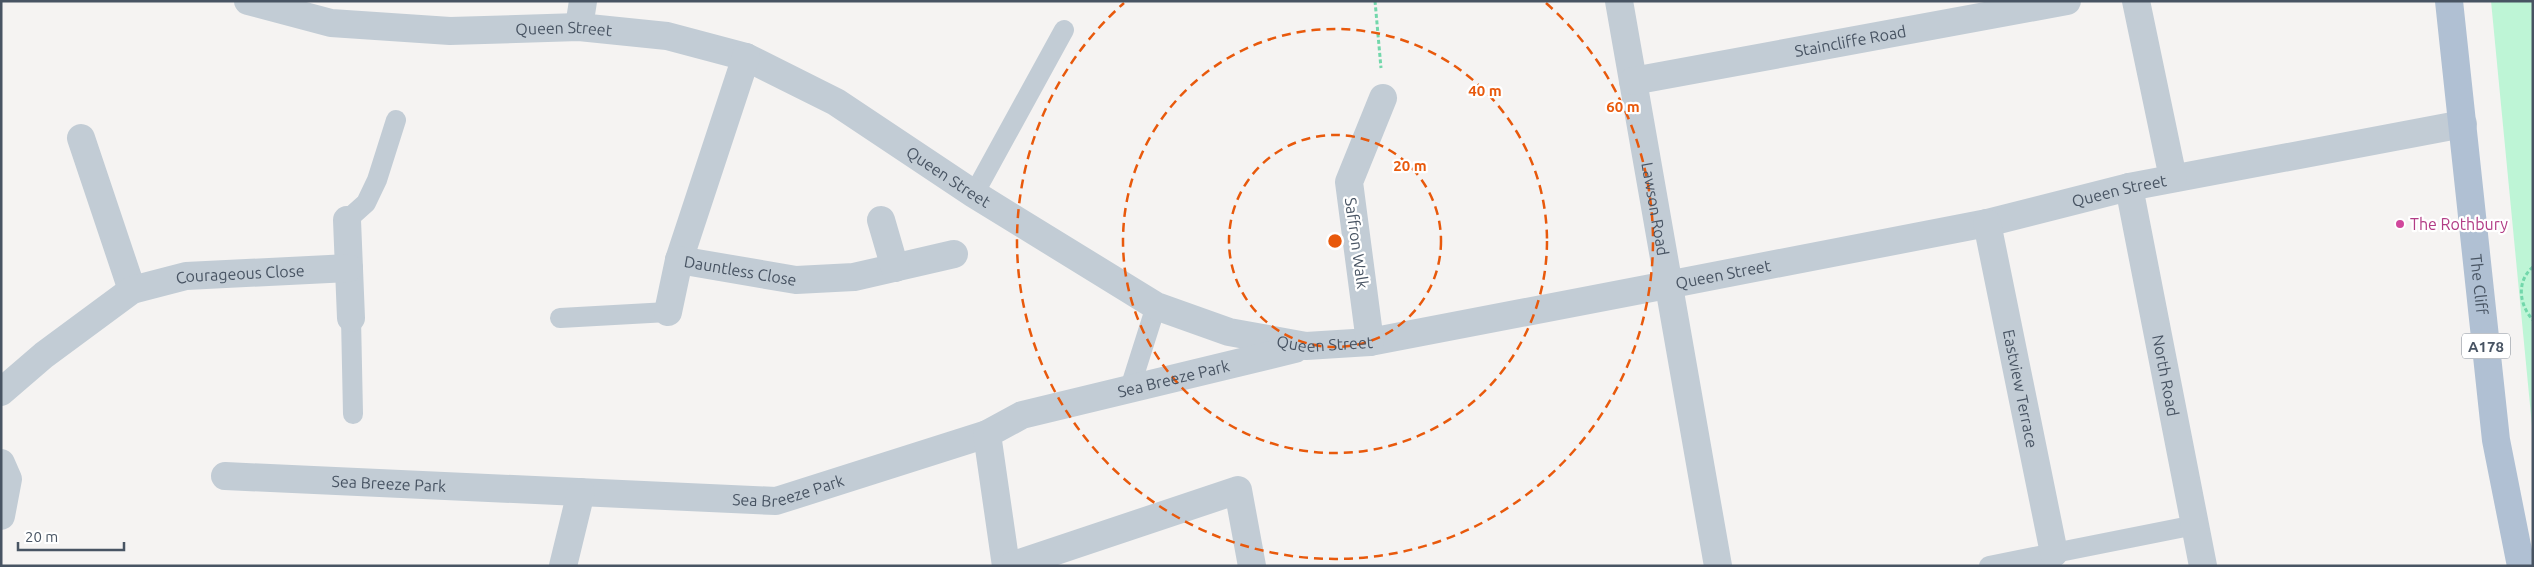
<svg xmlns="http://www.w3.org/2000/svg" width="2534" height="567" font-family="Ubuntu,sans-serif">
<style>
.green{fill:#bef5d6}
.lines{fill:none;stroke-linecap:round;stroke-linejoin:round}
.path{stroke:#72d7ab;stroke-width:3;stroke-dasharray:4 2.5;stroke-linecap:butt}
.service{stroke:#c2ccd5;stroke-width:20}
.minor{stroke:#c2ccd5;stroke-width:28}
.primary{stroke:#b0c0d3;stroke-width:28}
.ring{fill:none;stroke:#e8590c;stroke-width:2.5;stroke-dasharray:9 6}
.hotel-dot{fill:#d1479c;stroke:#fff;stroke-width:2}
.labels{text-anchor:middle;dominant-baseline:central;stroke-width:4.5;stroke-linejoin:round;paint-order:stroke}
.shield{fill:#fff;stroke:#7f8792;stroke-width:1}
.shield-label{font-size:15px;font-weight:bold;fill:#485463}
.street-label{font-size:16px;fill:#485463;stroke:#fff}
.hotel-label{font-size:16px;fill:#b23c85;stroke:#fff;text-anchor:start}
.centre{fill:#e8590c;stroke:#fff;stroke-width:2.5}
.ring-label{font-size:15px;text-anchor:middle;font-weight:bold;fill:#e8590c;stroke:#fff;stroke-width:4.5;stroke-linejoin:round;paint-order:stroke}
</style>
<rect width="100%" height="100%" fill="#f5f3f2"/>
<path class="green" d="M2491,1h42v435z"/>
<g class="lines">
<path class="path" d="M1375,1l6,67
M2533,267c-17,14 -14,38 0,53"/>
<path class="service" d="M974,194l90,-164
M347,220l19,-17 11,-23 19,-60
M351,318l2,96
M560,318l108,-6
M1130,388l26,-82
M1989,566l206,-41"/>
<g class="minor">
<path id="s1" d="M248,1l83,22 119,8 129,-4 88,9 79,21 90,45 138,92 182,112 73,26 77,14 64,-4 297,-57 320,-62 142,-36 334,-63"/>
<path id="s2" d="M1619,1l99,565"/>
<path d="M2136,1l37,177"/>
<path d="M579,27l4,-26"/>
<path id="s3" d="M746,57l-67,203 117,20 58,-3 100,-23"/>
<path id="s4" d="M1633,81l434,-80"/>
<path d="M81,138l51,152"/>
<path id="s5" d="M2129,187l74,379"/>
<path d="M347,220l4,98"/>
<path d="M881,220l14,48"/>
<path id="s6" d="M1987,223l67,330"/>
<path d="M668,312l11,-52"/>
<path d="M1370,342l-21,-160 34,-84"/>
<path id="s7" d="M1,392l43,-37 88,-65 54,-14 163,-8"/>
<path d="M1,463l7,16 -7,37"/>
<path id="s8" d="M225,476l551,25 211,-67"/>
<path d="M563,566l18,-74"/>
<path id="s9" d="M1006,566l-19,-132 35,-19 273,-66"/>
<path d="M1011,566l227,-76 14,76"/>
</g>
<path class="primary" id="s10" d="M2449,1l47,439 25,126"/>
</g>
<g class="ring">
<circle cx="1335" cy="241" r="106"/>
<circle cx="1335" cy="241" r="212"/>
<path d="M1546 3A318 318 0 1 1 1124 3"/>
</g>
<circle class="hotel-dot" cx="2400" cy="224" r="5"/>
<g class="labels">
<rect class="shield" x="2462" y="333.5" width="48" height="25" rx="4"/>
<g class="shield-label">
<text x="2486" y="346">A178</text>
</g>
<g class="street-label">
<text stroke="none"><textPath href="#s1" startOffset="319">Queen Street</textPath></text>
<text stroke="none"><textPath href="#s4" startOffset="221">Staincliffe Road</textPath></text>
<text stroke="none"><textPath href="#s1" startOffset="740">Queen Street</textPath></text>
<text stroke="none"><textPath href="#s1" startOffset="1969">Queen Street</textPath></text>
<text stroke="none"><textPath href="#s2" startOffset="211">Lawson Road</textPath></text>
<text transform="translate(1357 243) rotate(82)">Saffron Walk</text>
<text stroke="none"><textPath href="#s3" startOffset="276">Dauntless Close</textPath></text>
<text stroke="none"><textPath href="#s1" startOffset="1564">Queen Street</textPath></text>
<text stroke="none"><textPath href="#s7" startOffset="276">Courageous Close</textPath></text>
<text stroke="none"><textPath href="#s10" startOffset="285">The Cliff</textPath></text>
<text stroke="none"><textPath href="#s1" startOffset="1159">Queen Street</textPath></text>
<text stroke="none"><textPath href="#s5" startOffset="192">North Road</textPath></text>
<text stroke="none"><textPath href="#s9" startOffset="329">Sea Breeze Park</textPath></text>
<text stroke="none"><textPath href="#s6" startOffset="169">Eastview Terrace</textPath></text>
<text stroke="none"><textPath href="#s8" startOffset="164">Sea Breeze Park</textPath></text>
<text stroke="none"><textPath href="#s8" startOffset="565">Sea Breeze Park</textPath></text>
</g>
<g class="hotel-label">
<text x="2410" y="224">The Rothbury</text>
</g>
</g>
<circle cx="1335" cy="241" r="8" class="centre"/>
<g class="ring-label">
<text x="1485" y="96">40 m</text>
<text x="1623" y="112">60 m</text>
<text x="1410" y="171">20 m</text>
</g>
<rect width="2534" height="567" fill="none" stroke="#485463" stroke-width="5"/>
<path d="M18 542v8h106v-8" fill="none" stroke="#485463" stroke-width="2.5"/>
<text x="25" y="542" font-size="15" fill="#485463" stroke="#ffffff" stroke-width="4" paint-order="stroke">20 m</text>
</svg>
